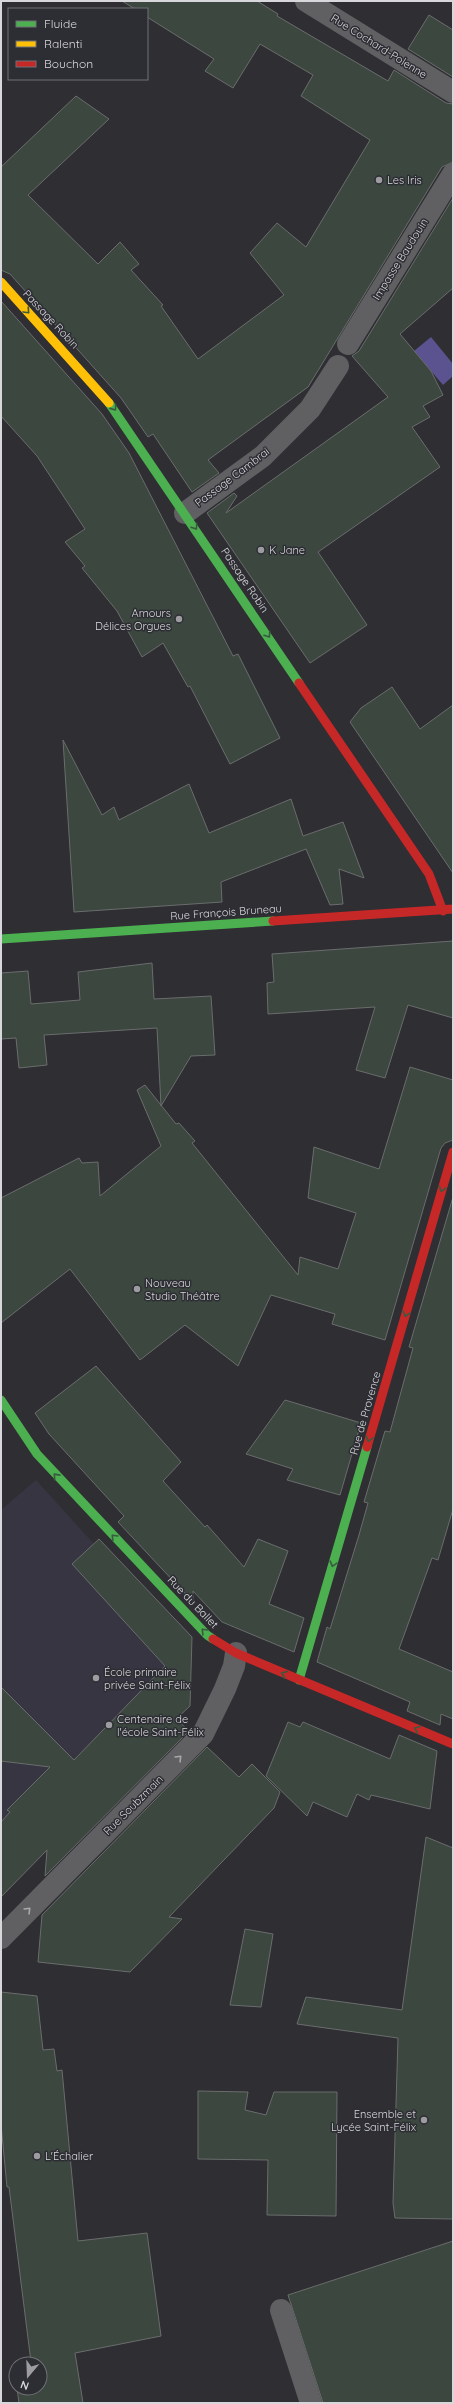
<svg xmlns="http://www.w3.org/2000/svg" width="454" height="2404" font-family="Quicksand,sans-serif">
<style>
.built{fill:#363541}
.water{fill:#5a5390}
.building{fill:#3b473f;stroke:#6b6d6d}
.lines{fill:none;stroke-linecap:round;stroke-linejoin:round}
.street{stroke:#606063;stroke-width:22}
.fast{stroke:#4caf50;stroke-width:9}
.slow{stroke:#ffc107;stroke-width:9}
.jam{stroke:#c62828;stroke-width:9}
.oneway{stroke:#385a3e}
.oneway2{stroke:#a8a8ac}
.poi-dot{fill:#9c9ca1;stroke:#2d2d34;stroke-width:1.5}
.labels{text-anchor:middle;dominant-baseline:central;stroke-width:3;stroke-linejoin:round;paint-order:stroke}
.street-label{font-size:11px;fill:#d8d8dc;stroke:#2d2d34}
.poi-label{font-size:11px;fill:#d8d8dc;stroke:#2d2d34;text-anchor:start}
</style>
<rect width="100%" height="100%" fill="#2e2e33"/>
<path class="built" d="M36,1480l155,171 -1,55 -189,191v-387z"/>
<path class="water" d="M431,337l22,27v12l-10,9 -29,-34z"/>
<path class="building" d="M122,1h135l21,13 -1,2 111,65 6,-11 52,33 7,1v58l-11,5 -134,220 -100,73 11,13 -27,19 -39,-58 -5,3 -27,-39 -111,-124 -9,-4v-103l75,-71 33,23 -81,76 70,69 22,-22 19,22 -8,6 32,35 -2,1 37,53 86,-64 -34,-42 27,-30 29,24 64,-107 -69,-44 12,-21 -53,-31 -27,44 -28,-17 9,-12 -67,-42v-8h-12z
M429,15l24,15v47l-45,-28z
M453,198v90l-53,46 31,37 12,24 -20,11 7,11 -18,10 28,40 -122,85 49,73 -57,38 -103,-150 27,-20 3,3 -11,17 162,-116 -36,-41 7,-5z
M1,301l101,113 27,39 104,203 5,-2 42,84 -50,26 -40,-78 -2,1 -25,-44 -21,14 -25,-46 -35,-43 3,-2 -20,-24 20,-13 -48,-73 -36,-40z
M392,687l28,42 33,-24v168l-103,-151 11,-14z
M63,740l39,75 12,-8 5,13 70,-36 20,49 82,-34 12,37 40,-14 21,56 -25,-9 4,35 -13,1 -24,-56 -85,33 1,20 -148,10z
M453,941v77l-45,-13 -23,73 -29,-8 19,-63 -107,7 -1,-31 7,-1 -2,-28z
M152,963l2,36 57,-3 4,59 -24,1 -30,50 -4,-78 -113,7 3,30 -28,3 -3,-30 -15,1v-66l27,-2 3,33 49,-4 -2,-28z
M410,1067l43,13v60l-8,3 -4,5 -56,192 -53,-16 3,-10 -64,-19 -33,71 -53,-41 -45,35 -70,-91 -69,54v-125l78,-40 3,5 16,-1 2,34 61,-50 -24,-56 8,-5 31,39 3,-1 16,18 -3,2 106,132 2,-18 38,12 18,-56 -48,-15 6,-51 65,22z
M453,1197v312l-15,51 -6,-2 -33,91 54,23v47l-12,-5 -1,11 -33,-14 3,-9 -93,-40 10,-35 3,2 29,-94 9,-32 -4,-1 21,-71 5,1 23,-84 -4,-1z
M96,1366l85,96 -18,19 42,46 2,-2 37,42 14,-28 30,12 -19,53 35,14 -10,34 -72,-30 -29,-31v11l-75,-80 6,-6 -75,-82 -14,-21z
M285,1400l76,23 -21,72 -53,-15 6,-11 -47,-15z
M99,1539l93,98 -2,69 -14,13 13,12 -144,145 2,-26 -46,47v-75l9,-10 -3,-2 43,-43 -49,-6v-74l73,73 91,-94 -93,-102z
M288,1722l12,5 3,-5 87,37 9,-24 38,16 -7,58 -59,-14 -2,5 -12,-6 -10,23 -34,-15 -6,14 -41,-40z
M207,1747l32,30 13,-13 28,28 -6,16 -105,109 13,2 -52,53 -92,-10 4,-47z
M426,1837l27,11v371l-58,-1 -2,-15 5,-165 -101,-14 9,-27 96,13z
M245,1929l28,5 -12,73 -31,-2z
M1,1992l36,4 6,54 11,-1 3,22 5,-1 16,171 69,-8 14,103 -86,17 8,50h-64l-2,-15h23v-24h-22l13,-2 -22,-175h-2l-6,-63z
M198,2091l50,1 -3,18 21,5 8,-23h63l-1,124 -69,-1 1,-55 -70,-1z
M453,2241v162h-130l-35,-108z"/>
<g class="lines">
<path class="street" d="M306,1l147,91
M348,344l105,-170
M185,513l78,-57 47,-47 28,-43
M1,1938l202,-204 22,-45 9,-23 2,-13
M281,2310l30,93"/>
<path class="fast" d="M109,403l190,280
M1,939l272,-18
M1,1400l36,54 170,181 6,4
M299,1680l68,-233"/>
<path class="slow" d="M1,282l108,121"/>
<path class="jam" d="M299,683l130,191 14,37
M273,921l180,-12
M367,1447l86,-295
M213,1639l23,14 217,91"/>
</g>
<defs><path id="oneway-chevron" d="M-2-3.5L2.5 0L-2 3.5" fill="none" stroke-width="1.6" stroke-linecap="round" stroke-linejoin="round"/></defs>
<g class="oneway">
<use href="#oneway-chevron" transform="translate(27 311) rotate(47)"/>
<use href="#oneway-chevron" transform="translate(114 408) rotate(55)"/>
<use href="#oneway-chevron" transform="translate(195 527) rotate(56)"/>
<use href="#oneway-chevron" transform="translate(268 635) rotate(56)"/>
<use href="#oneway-chevron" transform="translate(442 1189) rotate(106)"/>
<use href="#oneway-chevron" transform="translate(406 1314) rotate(106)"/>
<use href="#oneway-chevron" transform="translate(369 1439) rotate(106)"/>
<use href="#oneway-chevron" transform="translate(56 1476) rotate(-132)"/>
<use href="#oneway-chevron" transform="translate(114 1537) rotate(-134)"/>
<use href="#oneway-chevron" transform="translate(333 1564) rotate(106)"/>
<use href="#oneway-chevron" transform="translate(204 1631) rotate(-135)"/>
<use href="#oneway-chevron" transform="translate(284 1674) rotate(-157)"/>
<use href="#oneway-chevron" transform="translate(417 1729) rotate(-157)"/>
</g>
<g class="oneway2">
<use href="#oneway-chevron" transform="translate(179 1758) rotate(-45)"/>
<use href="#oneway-chevron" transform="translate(28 1910) rotate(-45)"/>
</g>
<g class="poi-dot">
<circle cx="379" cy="180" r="4"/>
<circle cx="261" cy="550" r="4"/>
<circle cx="179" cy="619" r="4"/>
<circle cx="137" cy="1289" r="4"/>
<circle cx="96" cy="1678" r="4"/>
<circle cx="109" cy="1725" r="4"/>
<circle cx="424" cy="2120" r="4"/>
<circle cx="37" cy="2156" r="4"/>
</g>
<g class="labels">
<g class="street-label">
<text transform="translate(379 46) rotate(32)">Rue Cochard-Polenne</text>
<text transform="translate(400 259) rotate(-58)">Impasse Baudouin</text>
<text transform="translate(51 319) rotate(47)">Passage Robin</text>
<text transform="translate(232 477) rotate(-37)">Passage Cambrai</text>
<text transform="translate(245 580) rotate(56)">Passage Robin</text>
<text transform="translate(226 912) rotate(-4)">Rue François Bruneau</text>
<text transform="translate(365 1413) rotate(-74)">Rue de Provence</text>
<text transform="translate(193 1602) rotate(46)">Rue du Ballet</text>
<text transform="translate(133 1805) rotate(-45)">Rue Soubzmain</text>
</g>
<g class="poi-label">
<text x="387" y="180">Les Iris</text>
<text x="269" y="550">K Jane</text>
<text x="171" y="613" text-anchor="end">Amours<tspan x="171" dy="13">Délices Orgues</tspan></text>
<text x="145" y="1283">Nouveau<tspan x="145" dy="13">Studio Théâtre</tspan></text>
<text x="104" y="1672">École primaire<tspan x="104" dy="13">privée Saint-Félix</tspan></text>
<text x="117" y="1719">Centenaire de<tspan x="117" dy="13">l'école Saint-Félix</tspan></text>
<text x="416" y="2114" text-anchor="end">Ensemble et<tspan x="416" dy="13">Lycée Saint-Félix</tspan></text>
<text x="45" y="2156">L'Échalier</text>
</g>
</g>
<rect width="454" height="2404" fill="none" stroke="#d8d8dc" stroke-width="4"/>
<rect x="8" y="8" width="140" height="72" fill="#2d2d34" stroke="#717177"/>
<rect x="16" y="21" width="20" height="6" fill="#4caf50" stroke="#717177"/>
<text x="44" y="28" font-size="12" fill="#d8d8dc">Fluide</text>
<rect x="16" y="41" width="20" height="6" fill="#ffc107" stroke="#717177"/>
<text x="44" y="48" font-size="12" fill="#d8d8dc">Ralenti</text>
<rect x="16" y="61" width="20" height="6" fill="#c62828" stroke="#717177"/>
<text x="44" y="68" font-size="12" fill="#d8d8dc">Bouchon</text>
<g transform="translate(28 2376) rotate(199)"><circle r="19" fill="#2d2d34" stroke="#717177"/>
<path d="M0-3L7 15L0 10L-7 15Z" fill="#9c9ca1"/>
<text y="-6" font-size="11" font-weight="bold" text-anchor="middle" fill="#d8d8dc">N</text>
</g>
</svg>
